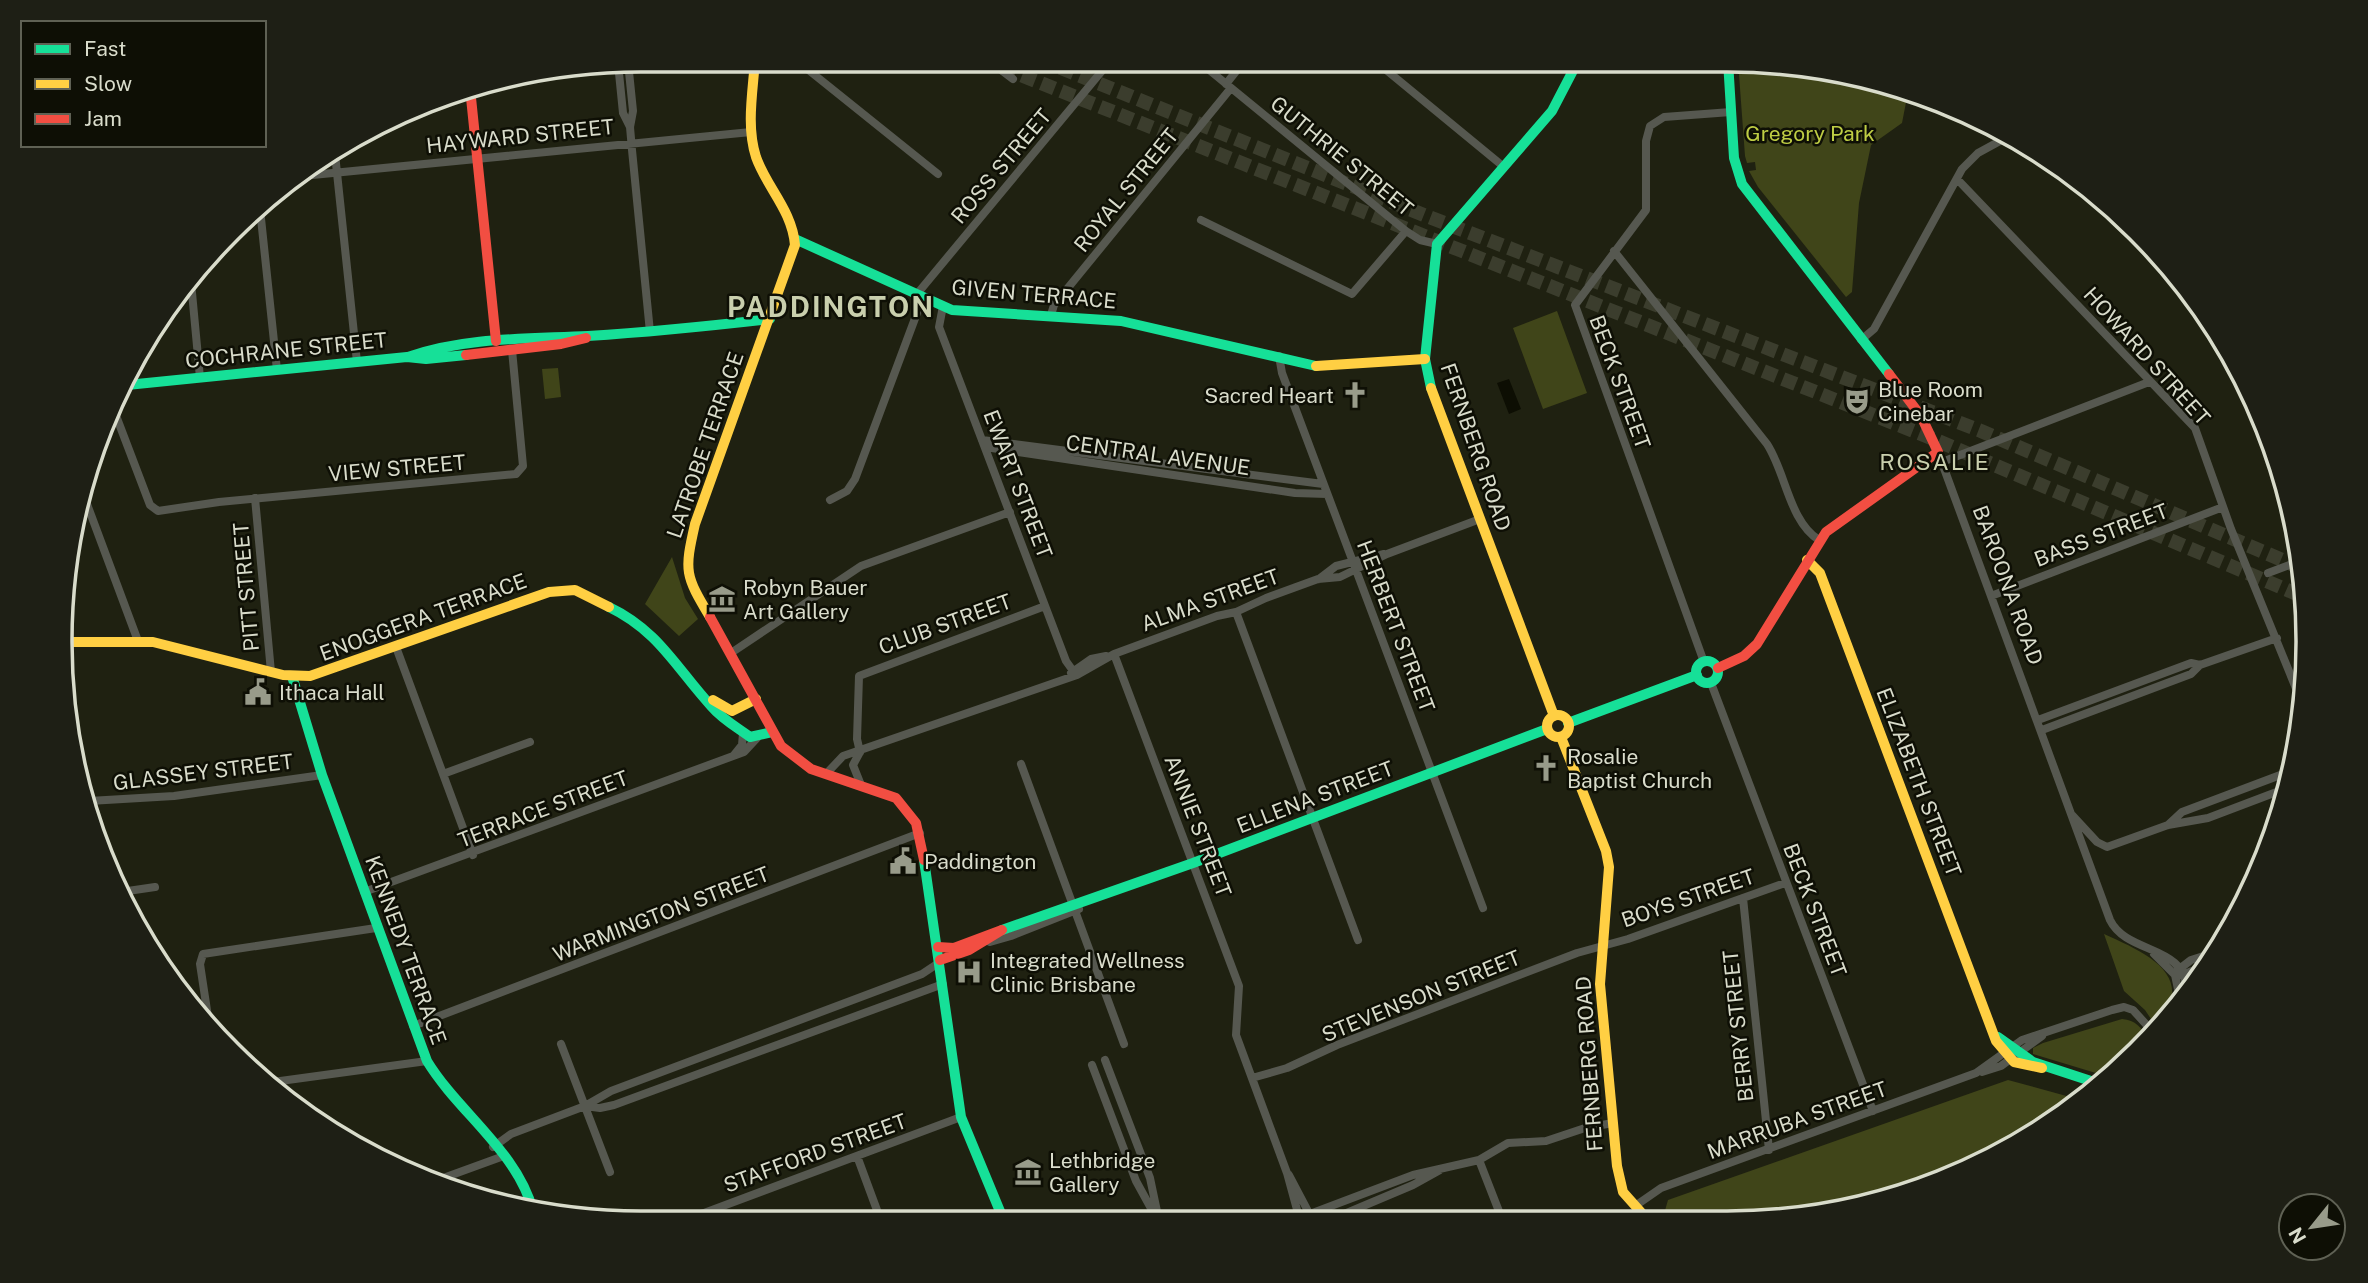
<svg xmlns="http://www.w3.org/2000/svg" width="2368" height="1283" font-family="'Public Sans',sans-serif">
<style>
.green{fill:#404519}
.water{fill:#0d0e03}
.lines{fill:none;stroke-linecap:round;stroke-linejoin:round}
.highway-tunnel{stroke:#3b3d2d;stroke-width:14;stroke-dasharray:14 7;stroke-linecap:butt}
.street{stroke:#565850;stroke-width:8}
.fast{stroke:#16e098;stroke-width:10}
.slow{stroke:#ffcf43;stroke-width:10}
.jam{stroke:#f24e42;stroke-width:10}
.labels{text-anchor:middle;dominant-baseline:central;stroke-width:5;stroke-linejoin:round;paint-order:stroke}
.park-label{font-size:21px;fill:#becd44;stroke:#0e0f05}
.street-label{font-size:21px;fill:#d9dccb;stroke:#0e0f05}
.poi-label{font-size:21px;fill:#d9dccb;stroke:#0e0f05;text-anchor:start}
.neighbourhood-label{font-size:23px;letter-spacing:2px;fill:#c9cfad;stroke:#0e0f05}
.district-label{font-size:28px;font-weight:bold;letter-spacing:2px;fill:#c9cfad;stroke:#0e0f05}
.rim{fill:none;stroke:#d9dccb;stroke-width:3.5}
</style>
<rect width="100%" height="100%" fill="#1f2111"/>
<path class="green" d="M1738,61c55,0 119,10 170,31l-6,31 -31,22 -12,58 -7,89 -6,5 -88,-110 -9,-16 7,-1 -1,-8 -8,1 -2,-7z
M1557,311l30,82 -44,16 -30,-81z
M558,368l3,29 -16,2 -3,-30z
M672,557l13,41 13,21 -19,17 -34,-32z
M2104,934c44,20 94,41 53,94l-12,-18 -21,-19z
M2122,1019c14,1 19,9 27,20l-11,14 -29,24 -76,-23v-6l10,-5z
M2008,1080l73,20 -32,26 -135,66 -112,27h-133l-5,-5 4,-14z"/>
<path class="water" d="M1509,379l12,30 -12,5 -12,-31z"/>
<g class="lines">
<path class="highway-tunnel" d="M983,60l948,378 375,160
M1041,60l388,157 552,214 320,137"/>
<path class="street" d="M796,60l142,114
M988,60l25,19
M1197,60l209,171 14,9 17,4
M1374,60l130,107
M628,62l5,49 -3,16 2,23 18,182
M618,63l5,50 7,14
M1226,84l19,-24
M335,154l22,208
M292,177l459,-45
M1957,179l238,249 36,101 73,179
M260,209l17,161
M1201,220l151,74 54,-63
M1614,251l153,193c19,29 22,77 52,96
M191,282l9,96
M917,294l194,-234
M943,306l-4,21 127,334 10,14
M1051,315l3,-10 177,-217
M1861,340l13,-11 88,-160 16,-16 33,-18
M1279,356l3,17 201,535
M115,413l35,92 8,6 61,-9 297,-28 7,-8 -11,-116
M982,440l341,44
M985,447l310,46 32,1
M1938,452l172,468c17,35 77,24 76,71
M1942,462l207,-80
M81,488l57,153
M255,498l16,174
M830,500l17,-9 8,-12 68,-182
M2268,573l32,-12
M1319,579l17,-13 48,-12
M1991,596l232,-89
M1236,612l122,328
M396,647l77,208
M731,653l130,-87 149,-54
M1114,654l125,332 -3,49 51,138 12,44
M1704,662l-129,-357 71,-95v-69l4,-15 14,-9 67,-5
M1071,673l20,-14 15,-3
M1711,683l162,428
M2038,720l153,-57 9,2 77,-27
M2042,730l149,-56 9,-9
M860,752l-3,-13 2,-63 186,-70
M860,752l-7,13 8,20
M734,755l8,-10 1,-12
M1021,764l103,280
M443,774l87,-32
M826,774l17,-18 234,-81 37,-21 103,-38 19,-4 30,-14 52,-19 22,-2 47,-23 93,-35
M89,801l85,-5 148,-21
M2072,815l25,27 10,5 61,-22 40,-7 79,-30
M2168,825l14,-13 109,-41
M121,892l34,-5
M364,892l380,-140 13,-14
M1743,898l26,252
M990,942l21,-6 68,-27
M2154,954l21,21 5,24
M2178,970l13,-10 25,-8
M2182,975l23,-9
M413,1026l507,-193
M210,1030l-10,-66 3,-10 173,-26
M561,1044l49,128
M1105,1060l45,118 8,38
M1092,1065l44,116 22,40
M1982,1072l19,-6 41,-30
M1252,1078l35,-10 50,-23 240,-92 51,-14 157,-56
M273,1082l154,-21
M585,1106l15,2 14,-3 329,-121
M493,1147l18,-13 74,-28 26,-15 311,-117 18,-12
M857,1156l24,65
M1479,1160l23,59
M1289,1175l20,38
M435,1181l66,-24
M1635,1206l26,-18 315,-115 46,-33 90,-30 12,-3 9,3 21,23
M1294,1220l119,-45 66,-15 29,-17 38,-2 39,-13 28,-5
M1330,1220l83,-35 27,-15
M680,1222l281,-105"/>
<path class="fast" d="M1728,61l6,97 8,26 147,190
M795,239l157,71 169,11 195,45
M408,357c56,-20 121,-18 180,-21 61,-4 121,-10 182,-17
M127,385l280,-28 19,2 40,-4
M1431,388l-6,-29 12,-115 115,-133 26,-50
M609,607c50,24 67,61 103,100 10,12 26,21 38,30l22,-5
M1696 672a11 11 0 1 1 22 0a11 11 0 1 1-22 0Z
M292,676l30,99 105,286c31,51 91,91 106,150
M1568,723l129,-48
M924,860l37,257 43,104
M1002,930l191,-67 354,-134
M1998,1037l35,25 67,22"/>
<path class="slow" d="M1316,366l109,-7
M1431,388l123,328
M1807,560l13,13 176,468 18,21 28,6
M710,617c-25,-42 -26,-45 -15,-93l100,-279c-3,-35 -28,-57 -39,-88 -10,-31 -3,-66 -1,-97
M65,642h88l130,33 27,1 239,-84 26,-2 34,17
M713,700l19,11 24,-12
M1547 726a11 11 0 1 1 22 0a11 11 0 1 1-22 0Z
M1561,737l45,114 3,16 -9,117 17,182 6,26 24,27"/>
<path class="jam" d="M470,88l26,253
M466,355l95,-11 25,-6
M710,617l71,129 30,23 85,29 20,25 8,37
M1718,668l26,-12 13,-12 69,-112 112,-80 -17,-36 -32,-42
M938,947l16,1 48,-18 -33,20 -29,10"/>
</g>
<defs>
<symbol id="church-bare" viewBox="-9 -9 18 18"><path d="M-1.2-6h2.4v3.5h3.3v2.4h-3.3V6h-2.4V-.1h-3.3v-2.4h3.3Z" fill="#989b8a" stroke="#0e0f05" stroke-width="2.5" paint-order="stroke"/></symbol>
<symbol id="theatre-bare" viewBox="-9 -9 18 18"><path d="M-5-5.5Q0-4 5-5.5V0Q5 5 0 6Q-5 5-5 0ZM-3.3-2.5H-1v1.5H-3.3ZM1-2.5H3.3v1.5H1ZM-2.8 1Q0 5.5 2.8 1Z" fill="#989b8a" stroke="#0e0f05" stroke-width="2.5" paint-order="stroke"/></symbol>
<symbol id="museum-bare" viewBox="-9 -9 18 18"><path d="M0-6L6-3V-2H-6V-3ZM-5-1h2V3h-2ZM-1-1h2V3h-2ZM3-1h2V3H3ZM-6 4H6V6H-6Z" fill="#989b8a" stroke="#0e0f05" stroke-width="2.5" paint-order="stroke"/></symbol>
<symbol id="civic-bare" viewBox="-9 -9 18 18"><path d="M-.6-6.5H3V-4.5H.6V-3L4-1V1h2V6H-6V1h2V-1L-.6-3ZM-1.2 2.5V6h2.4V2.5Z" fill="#989b8a" stroke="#0e0f05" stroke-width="2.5" paint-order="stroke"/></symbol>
<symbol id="hospital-bare" viewBox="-9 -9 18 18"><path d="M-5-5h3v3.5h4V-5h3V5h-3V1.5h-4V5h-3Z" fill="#989b8a" stroke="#0e0f05" stroke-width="2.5" paint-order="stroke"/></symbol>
</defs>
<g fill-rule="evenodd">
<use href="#church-bare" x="1336" y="376" width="38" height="38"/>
<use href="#theatre-bare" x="1838" y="382" width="38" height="38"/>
<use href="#museum-bare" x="703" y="580" width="38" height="38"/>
<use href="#civic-bare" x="239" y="673" width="38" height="38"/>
<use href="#church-bare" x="1527" y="749" width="38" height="38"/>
<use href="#civic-bare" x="884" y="842" width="38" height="38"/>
<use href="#hospital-bare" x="950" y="953" width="38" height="38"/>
<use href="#museum-bare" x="1009" y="1153" width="38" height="38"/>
</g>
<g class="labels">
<g class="park-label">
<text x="1810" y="133">Gregory Park</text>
</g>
<g class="street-label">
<text transform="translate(520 136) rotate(-6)">HAYWARD STREET</text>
<text transform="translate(1342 156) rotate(39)">GUTHRIE STREET</text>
<text transform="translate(1001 166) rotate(-50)">ROSS STREET</text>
<text transform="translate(1126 190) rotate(-51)">ROYAL STREET</text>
<text transform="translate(1034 294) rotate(5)">GIVEN TERRACE</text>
<text transform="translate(286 350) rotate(-6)">COCHRANE STREET</text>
<text transform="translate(2147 356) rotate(48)">HOWARD STREET</text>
<text transform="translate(1620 382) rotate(70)">BECK STREET</text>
<text transform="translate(705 445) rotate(-71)">LATROBE TERRACE</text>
<text transform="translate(1476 447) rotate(71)">FERNBERG ROAD</text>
<text transform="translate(1158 455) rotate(8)">CENTRAL AVENUE</text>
<text transform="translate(397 468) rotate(-5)">VIEW STREET</text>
<text transform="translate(1018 484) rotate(69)">EWART STREET</text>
<text transform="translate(2101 535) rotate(-21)">BASS STREET</text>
<text transform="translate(2008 585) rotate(70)">BAROONA ROAD</text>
<text transform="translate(246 587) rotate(-95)">PITT STREET</text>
<text transform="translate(1210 600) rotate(-20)">ALMA STREET</text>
<text transform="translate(423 617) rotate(-20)">ENOGGERA TERRACE</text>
<text transform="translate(945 624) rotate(-20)">CLUB STREET</text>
<text transform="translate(1396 626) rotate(69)">HERBERT STREET</text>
<text transform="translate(203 772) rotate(-7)">GLASSEY STREET</text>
<text transform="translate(1919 782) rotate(69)">ELIZABETH STREET</text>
<text transform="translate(1315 797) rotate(-21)">ELLENA STREET</text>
<text transform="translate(543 809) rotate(-21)">TERRACE STREET</text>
<text transform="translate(1198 826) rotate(69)">ANNIE STREET</text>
<text transform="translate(1688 898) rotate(-19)">BOYS STREET</text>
<text transform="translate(1815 910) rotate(69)">BECK STREET</text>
<text transform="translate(661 914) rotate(-21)">WARMINGTON STREET</text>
<text transform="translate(406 950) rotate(70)">KENNEDY TERRACE</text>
<text transform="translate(1421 996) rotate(-22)">STEVENSON STREET</text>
<text transform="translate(1738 1026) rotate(-96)">BERRY STREET</text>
<text transform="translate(1589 1064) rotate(-94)">FERNBERG ROAD</text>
<text transform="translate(1797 1120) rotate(-20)">MARRUBA STREET</text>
<text transform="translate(815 1153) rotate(-20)">STAFFORD STREET</text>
</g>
<g class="poi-label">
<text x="1878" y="389">Blue Room<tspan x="1878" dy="24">Cinebar</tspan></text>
<text x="1334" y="395" text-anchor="end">Sacred Heart</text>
<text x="743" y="587">Robyn Bauer<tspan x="743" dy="24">Art Gallery</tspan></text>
<text x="279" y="692">Ithaca Hall</text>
<text x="1567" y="756">Rosalie<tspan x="1567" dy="24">Baptist Church</tspan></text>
<text x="924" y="861">Paddington</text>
<text x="990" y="960">Integrated Wellness<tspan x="990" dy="24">Clinic Brisbane</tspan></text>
<text x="1049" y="1160">Lethbridge<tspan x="1049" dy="24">Gallery</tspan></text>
</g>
<g class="neighbourhood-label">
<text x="1935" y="461">ROSALIE</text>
</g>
<g class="district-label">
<text x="831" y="306">PADDINGTON</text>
</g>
</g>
<path d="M0 0H2368V1283H0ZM641 72H1727A569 569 0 0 1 2296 641V642A569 569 0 0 1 1727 1211H641A569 569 0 0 1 72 642V641A569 569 0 0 1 641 72Z" fill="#1e1f15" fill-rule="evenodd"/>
<path class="rim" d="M641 72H1727A569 569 0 0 1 2296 641V642A569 569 0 0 1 1727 1211H641A569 569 0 0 1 72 642V641A569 569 0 0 1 641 72Z"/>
<rect x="21" y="21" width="245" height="126" fill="#0e0f05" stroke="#5f6154" stroke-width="2"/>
<rect x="35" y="44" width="35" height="10" fill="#16e098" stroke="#5f6154" stroke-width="2"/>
<text x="84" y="56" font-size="21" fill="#d9dccb">Fast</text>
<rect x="35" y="79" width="35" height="10" fill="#ffcf43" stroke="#5f6154" stroke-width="2"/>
<text x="84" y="91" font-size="21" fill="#d9dccb">Slow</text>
<rect x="35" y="114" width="35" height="10" fill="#f24e42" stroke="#5f6154" stroke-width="2"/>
<text x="84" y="126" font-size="21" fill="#d9dccb">Jam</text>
<g transform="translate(2312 1227) rotate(240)"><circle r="33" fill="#0e0f05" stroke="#5f6154" stroke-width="2"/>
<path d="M0-5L12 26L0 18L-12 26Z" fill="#989b8a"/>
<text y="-10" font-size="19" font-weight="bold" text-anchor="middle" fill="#d9dccb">N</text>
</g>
</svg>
